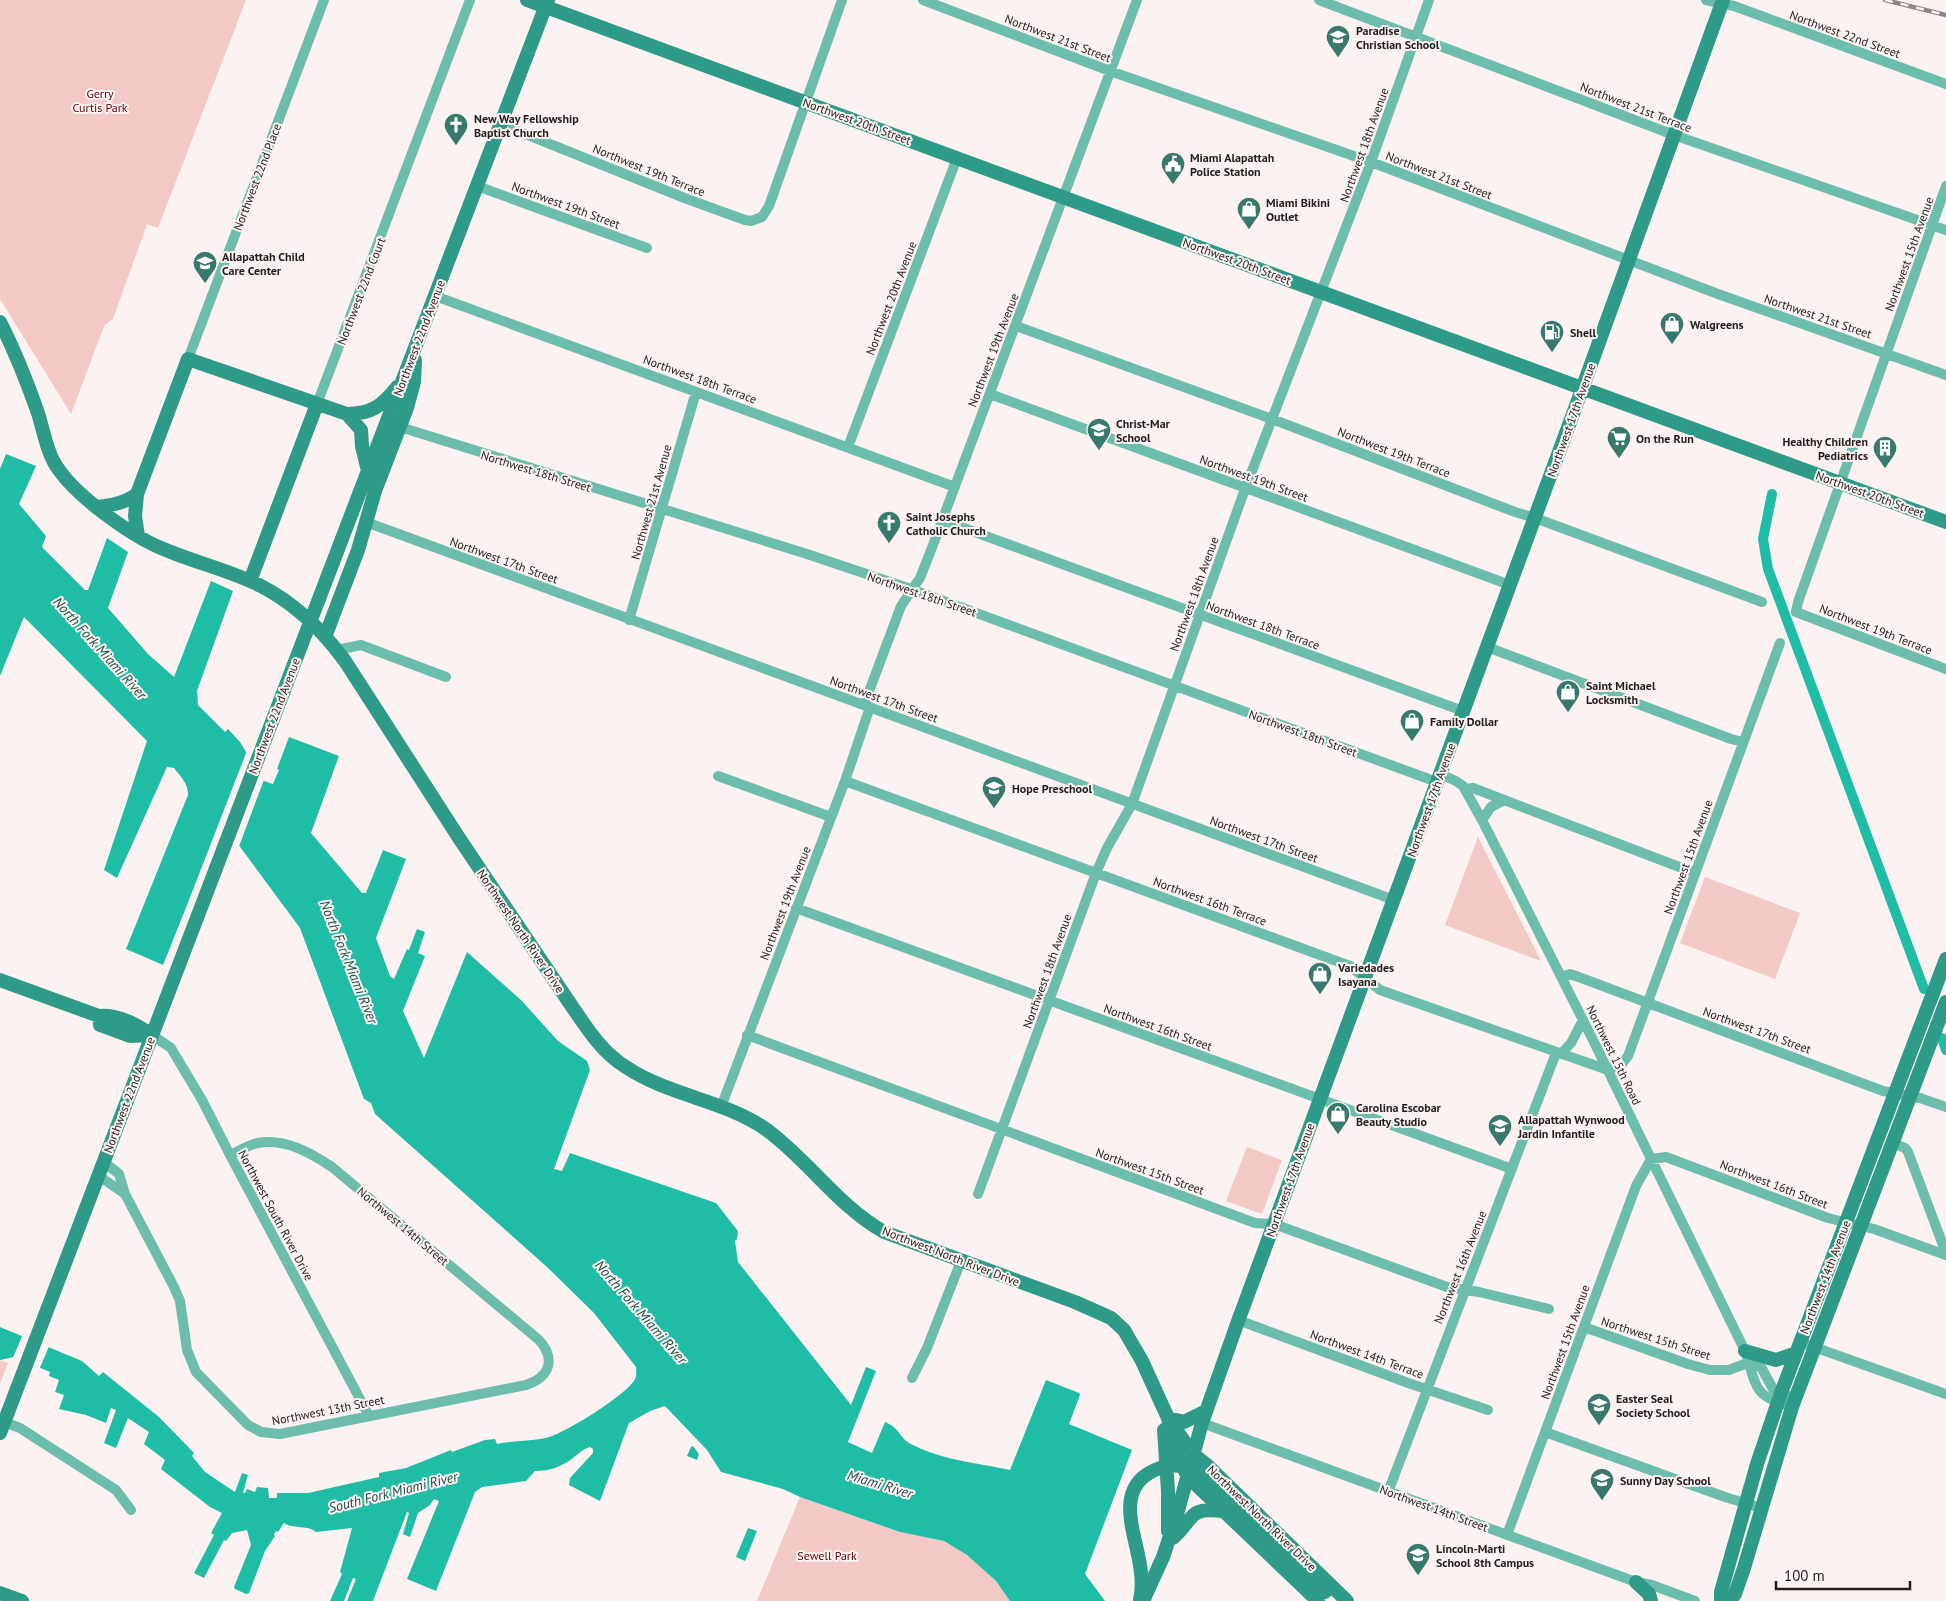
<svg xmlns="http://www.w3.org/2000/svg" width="1946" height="1601" font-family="'PT Sans',sans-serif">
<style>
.green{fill:#f3c9c6}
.water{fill:#1fbda5}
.pier{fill:#fcf2f1}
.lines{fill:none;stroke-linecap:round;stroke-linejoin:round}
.canal{stroke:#1fbda5;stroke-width:10}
.street{stroke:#6cbdac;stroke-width:10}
.secondary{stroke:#2d9b88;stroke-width:14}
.rail-casing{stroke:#8c8585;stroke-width:4.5}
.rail{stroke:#fcf2f1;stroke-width:2.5;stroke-dasharray:8;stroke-linecap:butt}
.labels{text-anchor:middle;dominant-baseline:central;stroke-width:4;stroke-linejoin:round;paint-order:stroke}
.poi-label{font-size:12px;font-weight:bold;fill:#201d1d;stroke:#fcf2f1;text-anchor:start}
.street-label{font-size:12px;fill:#201d1d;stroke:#fcf2f1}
.park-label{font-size:12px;fill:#5e000b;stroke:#fcf2f1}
.water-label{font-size:14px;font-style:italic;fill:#165147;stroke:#fcf2f1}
</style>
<rect width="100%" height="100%" fill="#fcf2f1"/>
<path class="green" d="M0,0h246l-88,228 -11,-4 -34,95 -9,7 -33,88 -71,-115z
M1478,837l63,124 -96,-36z
M1705,877l95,36 -25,66 -95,-36z
M1247,1147l35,13 -20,54 -36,-13z
M0,1360l8,3 -8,21z
M800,1497l100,35 44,9 23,14 29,26 14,20h-253z"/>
<path class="water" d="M6,454l30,12 -17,38 27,32 -4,11 43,43h3l19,-52 21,14 -20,56 40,46 26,23 37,-96 22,10 -36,100 1,14 27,27 3,-3 12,13 24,39 9,3 6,-14 -2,-1 12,-32 50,19 -28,77 51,60h4l17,-43 23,9 -30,79 14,38 4,3 13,-30 2,1 8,-21 8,3 -7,21 7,3 -22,55 21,47 43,-106 54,48 37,41 29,20 3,9 -36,99 8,2 8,-18 146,50 22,28 -1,8 -2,2 3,21 113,143 15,-38 10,4 -28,71 24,11 13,-31c15,6 15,17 26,22 30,16 67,19 99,26l36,-90 33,13 1,2 -11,29 63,26 -47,124 20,27h-95l-14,-20 -29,-26 -23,-14 -44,-9 -100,-35 -17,-8 -62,-17 -14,-22 -42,-44 -15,5 -21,12 -29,78 -31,-16 1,-7 23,-25v-4l-3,-2c-7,2 -12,7 -17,11 -12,9 -23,13 -38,13l-9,10 -44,6 -7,5 -39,99 -29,-12 32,-78 -5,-2 -4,6 -12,8 -8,24 -7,-3 6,-21 -2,-1 -34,89h-26l9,-22 -3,-1 -9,23h-14l12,-27 -2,-2 12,-44 -36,4c-7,-7 -25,-3 -32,-9l-6,9 -2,-1 -2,3 1,2 -10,15 -16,42 -3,1 -11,-5 -1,-2 17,-42 -4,-15 -15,3 -6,8 -2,-1 -20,38 -10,-5 20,-38 -3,-2 11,-20 -12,-6 -49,-38 4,-9 -21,-16 5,-12 -21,-14 -12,30 -12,-5 12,-33 -5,-2 -5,15 -20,-8 -27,-6 5,-14 -9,-3 4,-12 -10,-4 1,-4 -36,-15 -14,3v-33l82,34 17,15 4,-4 56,45 35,36 -2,3 13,16 30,20 7,-19 6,2 -5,18h2l2,-4 8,3 2,-5 11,1 1,10h8v-5h31l71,-16v-4l27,-5 45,-18 1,2 33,-12 10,-1 2,5c16,-3 33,-3 49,-6 18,-4 82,-44 89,-59 2,-4 1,-8 1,-12l-42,-54 -47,-46 -172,-153 -4,-11 -7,-4 -64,-171 -79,-107 -58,144 -37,-16 62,-154c0,-12 -7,-18 -14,-27l-7,-1 -50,111 -13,-8 43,-129 -123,-124 -24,59v-207z
M693,1446l6,8 -2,6 -10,-4 4,-9z
M748,1528l9,3 -12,30 -9,-4z"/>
<path class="pier" d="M248,748l17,29 -27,72 -17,-24 -54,138 -2,-1z
M23,1334l27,10 -11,26 -27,-10z"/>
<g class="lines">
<path class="canal" d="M1772,494l-9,45 5,30 156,420
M1942,1038l4,12"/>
<path class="street" d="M923,0l187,71 261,91 347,132 228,81
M1319,0l355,135 272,95
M1706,0l28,6 212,78
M500,124l187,75 58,21 6,1 11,-4 7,-11 73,-206
M477,186l170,62
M1946,186l-148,416 -2,10 150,57
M435,296l520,191
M1016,326l256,93 243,93 20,6 227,84
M188,359l136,-359
M990,394l520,191
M317,404l153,-404
M400,427l407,127 104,35 526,193
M848,447l109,-289
M942,520l521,191
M366,522l1028,378
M629,620l67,-228
M1487,647l244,92 12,3
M337,650l24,-5 85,32
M864,705l37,-99 19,-28 13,-33 204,-545
M1440,774l16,7 7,5 19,34 111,220 152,311c6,14 7,33 18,43 7,7 20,9 29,13
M718,776l113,41
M845,781l505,185 30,24 228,80 13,-5 7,-9 152,-413
M1465,789l8,-1 222,85
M1482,820l9,-13 13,-7
M796,908l716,261
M1561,977l9,-3 6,2 307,115 37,7 26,9
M152,1035l19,13 31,52 28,55 139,261
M747,1035l508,188 19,1 173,63 32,5 70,17
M1561,1054l10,-11 12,-23
M721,1107l124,-326 25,-74
M1893,1143l12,5 3,4 38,101
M104,1162l15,12 6,20
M99,1176l26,18 49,93 6,14 7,49 9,22 52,53 13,7 19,2 246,-49c24,-8 30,-26 13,-45l-207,-173c-21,-14 -47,-29 -74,-24 -10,2 -19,8 -28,12
M978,1194l118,-321 11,-25 25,-44 113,-315 126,-327 58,-162
M1238,1320l173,64 77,26
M1584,1327l104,37 22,6h19l21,-8
M1800,1342l146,52
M1750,1362l11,5 12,22 22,10
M912,1378l15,-30 34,-87
M4,1422l16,6 96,62 15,20
M1202,1423l434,159 16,3 43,16
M1545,1432l180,65 36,11
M1388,1492c55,-147 112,-293 168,-439
M1507,1535l129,-349 15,-27 15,-2 162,61 46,11 72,26"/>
<path class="secondary" d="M527,0l1419,522
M0,322c15,29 27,60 38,91 6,19 9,41 21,57 19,27 71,65 102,78 32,14 68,22 100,38 33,17 62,45 84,75l114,177 114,170c15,22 30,45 53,59 43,29 99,33 141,63 42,31 71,76 117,102l191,70 36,16 13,12 18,31 26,57 25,36 15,12 139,135
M347,414l14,16 1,16 6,25
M98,507c14,-2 27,-4 39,-13
M138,536l-3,-20 2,-22 51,-135 159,55c24,0 35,-8 50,-27
M250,581l67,-177
M325,637l33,-87 17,-59 32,-83 7,-26 1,-22
M0,980l99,36c19,-2 38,9 53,19
M99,1016l1,9 30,11 22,-1
M1745,1351l31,9 20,-7
M1168,1418l16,4 22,-11
M1168,1426l11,33 9,18 130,124
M1164,1430l4,61v40
M0,1433l548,-1433
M1173,1538c22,-19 13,-31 50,-27
M1636,1582l13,12 2,7
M0,1593l22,8
M1140,1600c2,-9 2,-19 1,-27 -3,-37 -32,-87 19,-105 14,-5 29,-2 40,6l125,118
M1143,1601l20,-44 13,-39 26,-95 35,-99 336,-910 150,-414
M1721,1601v-9l36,-128 24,-71 165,-434
M1730,1601l5,-7 9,-26 48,-161 154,-405"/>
<defs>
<path id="rail" d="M1885,0l61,15"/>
</defs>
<use href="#rail" class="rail-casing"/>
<use href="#rail" class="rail"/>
</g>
<defs>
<symbol id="school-pin" viewBox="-11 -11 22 30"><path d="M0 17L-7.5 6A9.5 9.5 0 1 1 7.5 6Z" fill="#377a6d" stroke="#fcf2f1"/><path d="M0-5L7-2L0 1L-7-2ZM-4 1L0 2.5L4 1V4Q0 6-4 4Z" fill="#fff"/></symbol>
<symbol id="church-pin" viewBox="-11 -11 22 30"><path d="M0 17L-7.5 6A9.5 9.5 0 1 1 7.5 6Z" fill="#377a6d" stroke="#fcf2f1"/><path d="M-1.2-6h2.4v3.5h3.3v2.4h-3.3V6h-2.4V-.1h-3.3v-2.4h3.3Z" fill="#fff"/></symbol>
<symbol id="civic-pin" viewBox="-11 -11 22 30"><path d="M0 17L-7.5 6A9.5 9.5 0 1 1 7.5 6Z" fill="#377a6d" stroke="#fcf2f1"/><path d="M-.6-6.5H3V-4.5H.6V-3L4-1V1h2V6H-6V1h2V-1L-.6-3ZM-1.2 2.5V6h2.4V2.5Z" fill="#fff"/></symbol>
<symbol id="shop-pin" viewBox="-11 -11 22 30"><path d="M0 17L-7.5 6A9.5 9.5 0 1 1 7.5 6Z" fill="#377a6d" stroke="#fcf2f1"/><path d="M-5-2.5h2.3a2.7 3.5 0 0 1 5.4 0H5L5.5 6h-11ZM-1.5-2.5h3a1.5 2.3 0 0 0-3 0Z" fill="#fff"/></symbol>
<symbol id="fuel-pin" viewBox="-11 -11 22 30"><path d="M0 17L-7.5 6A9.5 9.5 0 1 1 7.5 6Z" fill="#377a6d" stroke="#fcf2f1"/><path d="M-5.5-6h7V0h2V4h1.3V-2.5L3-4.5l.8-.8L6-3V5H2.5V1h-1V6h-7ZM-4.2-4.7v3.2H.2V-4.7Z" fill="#fff"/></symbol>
<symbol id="supermarket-pin" viewBox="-11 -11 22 30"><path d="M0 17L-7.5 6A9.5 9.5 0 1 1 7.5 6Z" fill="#377a6d" stroke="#fcf2f1"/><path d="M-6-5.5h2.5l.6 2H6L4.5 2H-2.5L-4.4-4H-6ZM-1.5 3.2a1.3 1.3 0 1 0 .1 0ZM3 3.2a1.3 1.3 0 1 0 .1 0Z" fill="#fff"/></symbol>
<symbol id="building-pin" viewBox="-11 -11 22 30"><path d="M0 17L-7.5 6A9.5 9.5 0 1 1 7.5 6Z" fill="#377a6d" stroke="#fcf2f1"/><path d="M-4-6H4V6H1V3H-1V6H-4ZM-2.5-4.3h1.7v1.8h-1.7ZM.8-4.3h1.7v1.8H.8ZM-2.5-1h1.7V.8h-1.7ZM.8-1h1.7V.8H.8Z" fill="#fff"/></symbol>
</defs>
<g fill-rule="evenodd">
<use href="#school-pin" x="1324" y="23" width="28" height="38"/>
<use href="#church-pin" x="442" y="111" width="28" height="38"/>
<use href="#civic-pin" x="1159" y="150" width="28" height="38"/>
<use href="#shop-pin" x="1235" y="195" width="28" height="38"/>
<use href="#school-pin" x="191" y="249" width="28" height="38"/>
<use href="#shop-pin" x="1658" y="310" width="28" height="38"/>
<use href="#fuel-pin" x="1538" y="318" width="28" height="38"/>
<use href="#school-pin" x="1085" y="416" width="28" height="38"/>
<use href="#supermarket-pin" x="1605" y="424" width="28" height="38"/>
<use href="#building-pin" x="1871" y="434" width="28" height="38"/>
<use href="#church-pin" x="875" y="509" width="28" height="38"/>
<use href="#shop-pin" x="1554" y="678" width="28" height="38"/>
<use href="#shop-pin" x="1398" y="707" width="28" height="38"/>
<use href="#school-pin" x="980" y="774" width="28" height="38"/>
<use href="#shop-pin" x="1306" y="960" width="28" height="38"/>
<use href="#shop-pin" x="1324" y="1100" width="28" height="38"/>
<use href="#school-pin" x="1486" y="1112" width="28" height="38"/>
<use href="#school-pin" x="1585" y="1391" width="28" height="38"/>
<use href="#school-pin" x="1588" y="1466" width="28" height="38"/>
<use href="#school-pin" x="1404" y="1541" width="28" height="38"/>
</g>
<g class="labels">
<g class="poi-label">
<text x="1356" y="30">Paradise<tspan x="1356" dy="14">Christian School</tspan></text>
<text x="474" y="118">New Way Fellowship<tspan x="474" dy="14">Baptist Church</tspan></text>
<text x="1190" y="157">Miami Alapattah<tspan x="1190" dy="14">Police Station</tspan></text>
<text x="1266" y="202">Miami Bikini<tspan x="1266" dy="14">Outlet</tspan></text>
<text x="222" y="256">Allapattah Child<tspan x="222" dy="14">Care Center</tspan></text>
<text x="1690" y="324">Walgreens</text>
<text x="1570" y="332">Shell</text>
<text x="1116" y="423">Christ-Mar<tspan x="1116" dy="14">School</tspan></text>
<text x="1636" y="438">On the Run</text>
<text x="1868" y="441" text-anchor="end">Healthy Children<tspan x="1868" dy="14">Pediatrics</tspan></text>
<text x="906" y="516">Saint Josephs<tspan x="906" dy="14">Catholic Church</tspan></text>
<text x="1586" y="685">Saint Michael<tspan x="1586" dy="14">Locksmith</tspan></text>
<text x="1430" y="721">Family Dollar</text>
<text x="1012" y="788">Hope Preschool</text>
<text x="1338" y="967">Variedades<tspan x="1338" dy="14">Isayana</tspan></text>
<text x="1356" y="1107">Carolina Escobar<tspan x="1356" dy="14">Beauty Studio</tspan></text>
<text x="1518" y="1119">Allapattah Wynwood<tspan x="1518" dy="14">Jardin Infantile</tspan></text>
<text x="1616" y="1398">Easter Seal<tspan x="1616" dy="14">Society School</tspan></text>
<text x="1620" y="1480">Sunny Day School</text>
<text x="1436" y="1548">Lincoln-Marti<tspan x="1436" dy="14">School 8th Campus</tspan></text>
</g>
<g class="street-label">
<text transform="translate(1845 34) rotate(20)">Northwest 22nd Street</text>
<text transform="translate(1058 38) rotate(21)">Northwest 21st Street</text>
<text transform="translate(1636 107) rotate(21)">Northwest 21st Terrace</text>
<text transform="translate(857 121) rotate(20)">Northwest 20th Street</text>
<text transform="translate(1364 145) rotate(-70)">Northwest 18th Avenue</text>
<text transform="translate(649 170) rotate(22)">Northwest 19th Terrace</text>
<text transform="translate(1439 175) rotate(21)">Northwest 21st Street</text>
<text transform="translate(257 177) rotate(-69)">Northwest 22nd Place</text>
<text transform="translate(566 205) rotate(20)">Northwest 19th Street</text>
<text transform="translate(1909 254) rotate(-70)">Northwest 15th Avenue</text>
<text transform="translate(1237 261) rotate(20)">Northwest 20th Street</text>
<text transform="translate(361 291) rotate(-69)">Northwest 22nd Court</text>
<text transform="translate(891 298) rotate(-69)">Northwest 20th Avenue</text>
<text transform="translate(1818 316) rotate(19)">Northwest 21st Street</text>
<text transform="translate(419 338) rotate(-69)">Northwest 22nd Avenue</text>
<text transform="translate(993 350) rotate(-69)">Northwest 19th Avenue</text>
<text transform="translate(700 379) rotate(20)">Northwest 18th Terrace</text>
<text transform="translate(1571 420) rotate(-70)">Northwest 17th Avenue</text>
<text transform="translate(1394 452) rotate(21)">Northwest 19th Terrace</text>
<text transform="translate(536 471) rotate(17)">Northwest 18th Street</text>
<text transform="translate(1254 478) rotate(20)">Northwest 19th Street</text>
<text transform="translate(1870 494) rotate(20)">Northwest 20th Street</text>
<text transform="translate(651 502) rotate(-74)">Northwest 21st Avenue</text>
<text transform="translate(504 560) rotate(20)">Northwest 17th Street</text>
<text transform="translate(922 594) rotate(19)">Northwest 18th Street</text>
<text transform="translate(1194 594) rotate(-70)">Northwest 18th Avenue</text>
<text transform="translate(1263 625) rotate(20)">Northwest 18th Terrace</text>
<text transform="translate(1876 629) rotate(21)">Northwest 19th Terrace</text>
<text transform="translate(884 699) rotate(20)">Northwest 17th Street</text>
<text transform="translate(274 716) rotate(-69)">Northwest 22nd Avenue</text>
<text transform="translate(1303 733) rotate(20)">Northwest 18th Street</text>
<text transform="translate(1431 800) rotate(-70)">Northwest 17th Avenue</text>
<text transform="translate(1264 839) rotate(20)">Northwest 17th Street</text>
<text transform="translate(1688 857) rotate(-70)">Northwest 15th Avenue</text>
<text transform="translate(1210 901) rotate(20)">Northwest 16th Terrace</text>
<text transform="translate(785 903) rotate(-69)">Northwest 19th Avenue</text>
<text transform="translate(521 931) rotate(56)">Northwest North River Drive</text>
<text transform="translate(1047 971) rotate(-70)">Northwest 18th Avenue</text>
<text transform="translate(1158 1027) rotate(20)">Northwest 16th Street</text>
<text transform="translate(1757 1030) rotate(20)">Northwest 17th Street</text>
<text transform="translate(1614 1055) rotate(64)">Northwest 15th Road</text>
<text transform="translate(129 1095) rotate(-69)">Northwest 22nd Avenue</text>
<text transform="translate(1150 1171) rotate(20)">Northwest 15th Street</text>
<text transform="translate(1290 1180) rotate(-70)">Northwest 17th Avenue</text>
<text transform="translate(1774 1184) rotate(21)">Northwest 16th Street</text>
<text transform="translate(276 1215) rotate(62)">Northwest South River Drive</text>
<text transform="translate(403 1226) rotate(40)">Northwest 14th Street</text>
<text transform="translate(951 1256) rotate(21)">Northwest North River Drive</text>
<text transform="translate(1460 1267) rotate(-68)">Northwest 16th Avenue</text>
<text transform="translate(1825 1277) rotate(-69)">Northwest 14th Avenue</text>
<text transform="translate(1656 1338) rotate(18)">Northwest 15th Street</text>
<text transform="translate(1565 1342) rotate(-70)">Northwest 15th Avenue</text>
<text transform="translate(1367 1354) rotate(20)">Northwest 14th Terrace</text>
<text transform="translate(328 1410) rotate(-11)">Northwest 13th Street</text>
<text transform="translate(1434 1508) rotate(20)">Northwest 14th Street</text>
<text transform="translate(1262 1518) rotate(44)">Northwest North River Drive</text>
</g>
<g class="park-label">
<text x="100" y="93">Gerry<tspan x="100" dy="14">Curtis Park</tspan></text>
<text x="827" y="1555">Sewell Park</text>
</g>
<g class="water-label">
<text transform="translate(100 648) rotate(48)">North Fork Miami River</text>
<text transform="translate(349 962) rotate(68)">North Fork Miami River</text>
<text transform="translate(641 1312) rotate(49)">North Fork Miami River</text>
<text transform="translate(880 1484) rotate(17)">Miami River</text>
<text transform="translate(393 1492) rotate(-14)">South Fork Miami River</text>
</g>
</g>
<path d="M1776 1581v8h134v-8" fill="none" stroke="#201d1d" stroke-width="2.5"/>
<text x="1784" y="1581" font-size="15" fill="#201d1d" stroke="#fcf2f1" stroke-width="4" paint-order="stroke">100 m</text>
</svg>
